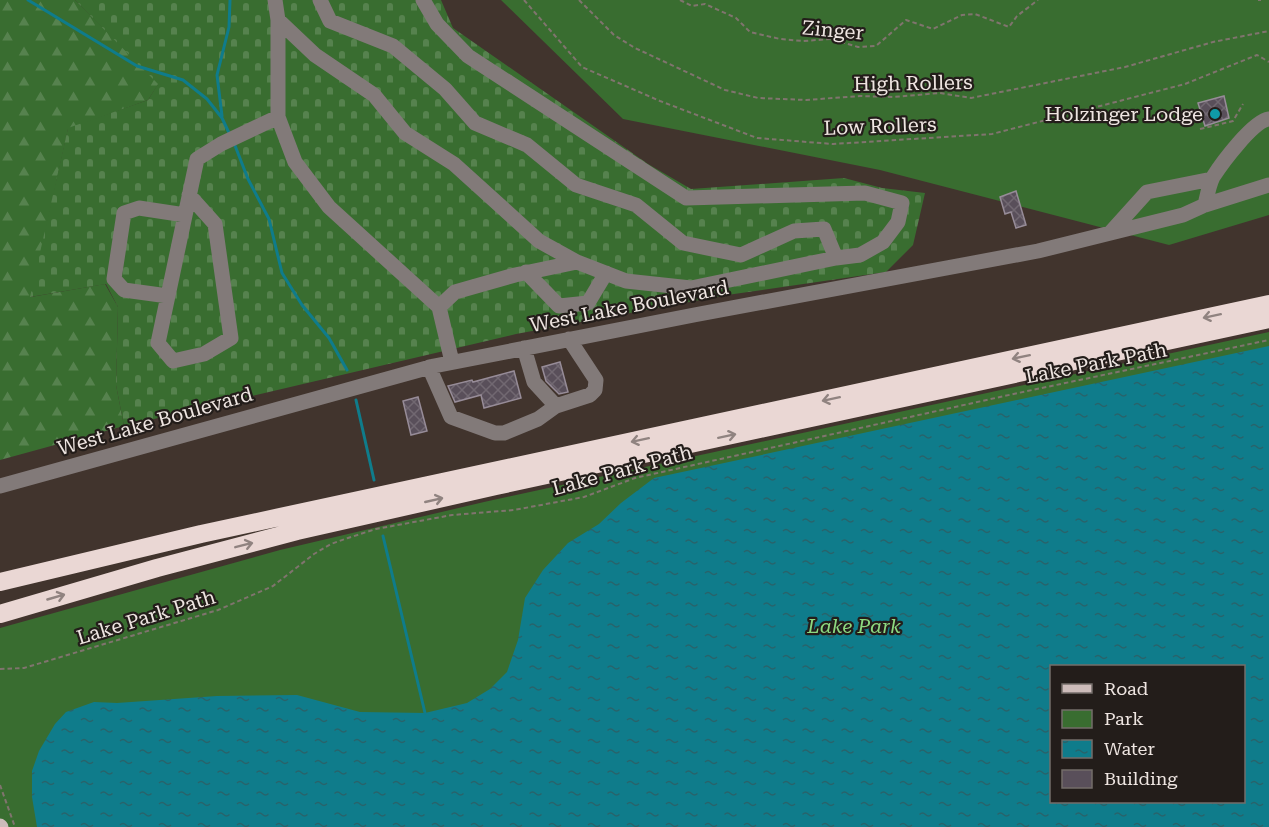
<svg xmlns="http://www.w3.org/2000/svg" width="1269" height="827" font-family="'Roboto Serif',serif">
<style>
.forest{fill:url(#forest-firs)}
.cemetery{fill:url(#cemetery-stones)}
.park{fill:#396d30;fill-rule:evenodd}
.water{fill:url(#water-ripples);fill-rule:evenodd}
.lines{fill:none;stroke-linecap:round;stroke-linejoin:round}
.stream{stroke:#0f7c8b;stroke-width:3}
.building{fill:url(#building-cross-hatch);stroke:#978c98;stroke-width:1.5}
.path{stroke:#80746e;stroke-width:2;stroke-dasharray:4.5 3;stroke-linecap:butt}
.minor{stroke:#827a79;stroke-width:15}
.major{stroke:#cdbcba;stroke-width:15}
.highway{stroke:#ead7d4;stroke-width:18}
.oneway{stroke:#908380}
.culture-dot{fill:#0f9aa8;stroke:#231d1a;stroke-width:2}
.labels{text-anchor:middle;dominant-baseline:central;stroke-width:4.5;stroke-linejoin:round;paint-order:stroke}
.street-label{font-size:20px;fill:#eee5e1;stroke:#231d1a}
.poi-label{font-size:20px;fill:#eee5e1;stroke:#231d1a;text-anchor:end}
.park-label{font-size:20px;font-style:italic;fill:#8dd980;stroke:#231d1a}
</style>
<defs>
<pattern id="forest-firs" width="22" height="20" patternUnits="userSpaceOnUse" patternTransform="scale(1.5)"><rect width="22" height="20" fill="#396d30"/><path d="M5 1l3.5 6h-7zM16 11l3.5 6h-7z" fill="#56824e"/></pattern>
<pattern id="cemetery-stones" width="16" height="16" patternUnits="userSpaceOnUse" patternTransform="scale(1.5)"><rect width="16" height="16" fill="#396d30"/><path d="M2 7V4a2 2 0 0 1 4 0v3zM10 15v-3a2 2 0 0 1 4 0v3z" fill="#56824e"/></pattern>
<pattern id="water-ripples" width="26" height="14" patternUnits="userSpaceOnUse" patternTransform="scale(1.5)"><rect width="26" height="14" fill="#0f7c8b"/><path d="M2 4q2-2 4 0t4 0M15 11q2-2 4 0t4 0" fill="none" stroke="#28636b"/></pattern>
<pattern id="building-cross-hatch" width="8" height="8" patternUnits="userSpaceOnUse" patternTransform="scale(1.5)"><rect width="8" height="8" fill="#594f5a"/><path d="M0 0l8 8M0 8l8-8" fill="none" stroke="#716871"/></pattern>
</defs>
<rect width="100%" height="100%" fill="#41342d"/>
<path class="forest" d="M0,0h75l84,83 -11,17 -80,29 -37,168 74,-13 13,23 -2,78 8,41 -124,34z"/>
<path class="cemetery" d="M75,0h366l12,28 195,136 43,25 153,-11 38,10 43,5 -12,52 -27,27 -159,23 -211,39 -392,92 -8,-41 2,-78 -12,-23 -76,13 38,-169 80,-28 10,-16z"/>
<path class="park" d="M501,0h768v215l-100,30 -289,-75 -257,-51z
M1269,332v495h-1269v-199l280,-78 204,-48zM1052,666h192v136h-192z"/>
<path class="water" d="M1269,346v481h-1232l-5,-30v-26l7,-20 16,-27 11,-12 28,-10 23,1 100,-7 80,-1 63,17 65,1 42,-10 23,-14 17,-17 11,-32 7,-42 18,-28 25,-27 31,-19 22,-21 33,-25zM1052,666h192v136h-192z"/>
<g class="lines">
<path class="stream" d="M28,0l109,66 46,14 24,19 15,19 8,17
M222,116l-5,-41 12,-48 1,-27
M234,143l14,36 21,40 13,54 20,32 27,33 18,32
M356,400l18,80
M383,536l42,177"/>
</g>
<path class="building" d="M1224,96l5,22 -24,8 -7,-23z
M1016,191l10,34 -10,3 -5,-16 -6,2 -5,-17z
M560,362l8,30 -9,2 -13,-13 -4,-14z
M514,371l7,27 -37,10 -3,-13 -26,7 -7,-16 24,-6 1,2z
M418,397l9,34 -16,4 -8,-34z"/>
<g class="lines">
<path class="path" d="M524,0l58,67 78,34 97,37 76,6 159,-10 193,-50 72,-29 12,7
M579,0l35,35 21,13 90,42 33,8 48,2 54,-4 33,1 47,-4 31,5 154,-31 88,-25 56,-11
M680,0l12,6 13,-2 31,14 14,14 30,7 23,2 28,-2 27,8 18,-1 30,-26 27,9 29,-14 13,-1 34,13 8,-11 21,-16
M1258,0h3
M1200,129l33,-8 10,-17
M0,669l24,-1 194,-58 55,-24 41,-32 17,-10 17,-6 28,-9 76,-14 62,-5 70,-13 51,-19 383,-85 251,-53
M0,785l15,42"/>
<path class="minor" d="M275,0l3,20v97l17,45 34,45 110,100 13,55
M320,0l10,21 63,25 52,43 30,34 52,22 49,40 60,20 47,38 58,12 53,-24 30,-2 12,29
M423,0l14,24 31,32 218,142 179,-5 37,10 -4,19 -15,20 -23,13 -24,3 -145,30 -65,-7 -49,-19 -62,13 -60,17 -16,15
M278,20l37,35 59,40 31,38 49,31 85,77 38,21
M189,195l26,29 16,114 -27,16 -31,7 -15,-18 39,-184 24,-15 57,-27
M1205,205c2,-9 4,-20 8,-28 9,-14 40,-56 56,-58
M1110,233l37,-41 65,-13
M526,272l33,34 29,-3 18,-30
M168,296l-44,-6 -10,-11 10,-66 15,-5 46,7
M524,348l10,34 22,24
M429,367l22,50 44,16h9l34,-14 18,-13 34,-11 5,-5 1,-10 -27,-41
M0,486l434,-120 260,-51 344,-64 145,-36 22,-10 64,-20"/>
<path class="major" d="M0,826l1,1"/>
<path class="highway" d="M0,582l201,-48 1068,-230
M0,614l157,-46 140,-37 199,-45 773,-167"/>
</g>
<defs><path id="oneway-shaft" d="M-6 0H5M1.5-3L5.5 0L1.5 3" fill="none" stroke-width="1.6" stroke-linecap="round" stroke-linejoin="round" transform="scale(1.5)"/></defs>
<g class="oneway">
<use href="#oneway-shaft" transform="translate(1212 316) rotate(168)"/>
<use href="#oneway-shaft" transform="translate(1021 357) rotate(168)"/>
<use href="#oneway-shaft" transform="translate(831 399) rotate(168)"/>
<use href="#oneway-shaft" transform="translate(727 436) rotate(-12)"/>
<use href="#oneway-shaft" transform="translate(640 440) rotate(168)"/>
<use href="#oneway-shaft" transform="translate(434 500) rotate(-13)"/>
<use href="#oneway-shaft" transform="translate(244 545) rotate(-14)"/>
<use href="#oneway-shaft" transform="translate(56 597) rotate(-16)"/>
</g>
<circle class="culture-dot" cx="1215" cy="114" r="6"/>
<g class="labels">
<g class="street-label">
<text transform="translate(833 30) rotate(5)">Zinger</text>
<text transform="translate(913 83) rotate(-1)">High Rollers</text>
<text transform="translate(880 126) rotate(-2)">Low Rollers</text>
<text transform="translate(629 306) rotate(-11)">West Lake Boulevard</text>
<text transform="translate(1096 363) rotate(-11)">Lake Park Path</text>
<text transform="translate(155 421) rotate(-16)">West Lake Boulevard</text>
<text transform="translate(622 470) rotate(-15)">Lake Park Path</text>
<text transform="translate(146 617) rotate(-17)">Lake Park Path</text>
</g>
<g class="poi-label">
<text x="1203" y="114">Holzinger Lodge</text>
</g>
<g class="park-label">
<text x="854" y="626">Lake Park</text>
</g>
</g>
<rect x="1050" y="665" width="195" height="138" fill="#231d1a" stroke="#746d6a" stroke-width="1.5"/>
<rect x="1062" y="684" width="30" height="9" fill="#cdbcba" stroke="#746d6a" stroke-width="1.5"/>
<text x="1104" y="695" font-size="18" fill="#eee5e1">Road</text>
<rect x="1062" y="710" width="30" height="18" fill="#396d30" stroke="#746d6a" stroke-width="1.5"/>
<text x="1104" y="725" font-size="18" fill="#eee5e1">Park</text>
<rect x="1062" y="740" width="30" height="18" fill="url(#water-ripples)" stroke="#746d6a" stroke-width="1.5"/>
<text x="1104" y="755" font-size="18" fill="#eee5e1">Water</text>
<rect x="1062" y="770" width="30" height="18" fill="#594f5a" stroke="#746d6a" stroke-width="1.5"/>
<text x="1104" y="785" font-size="18" fill="#eee5e1">Building</text>
</svg>
